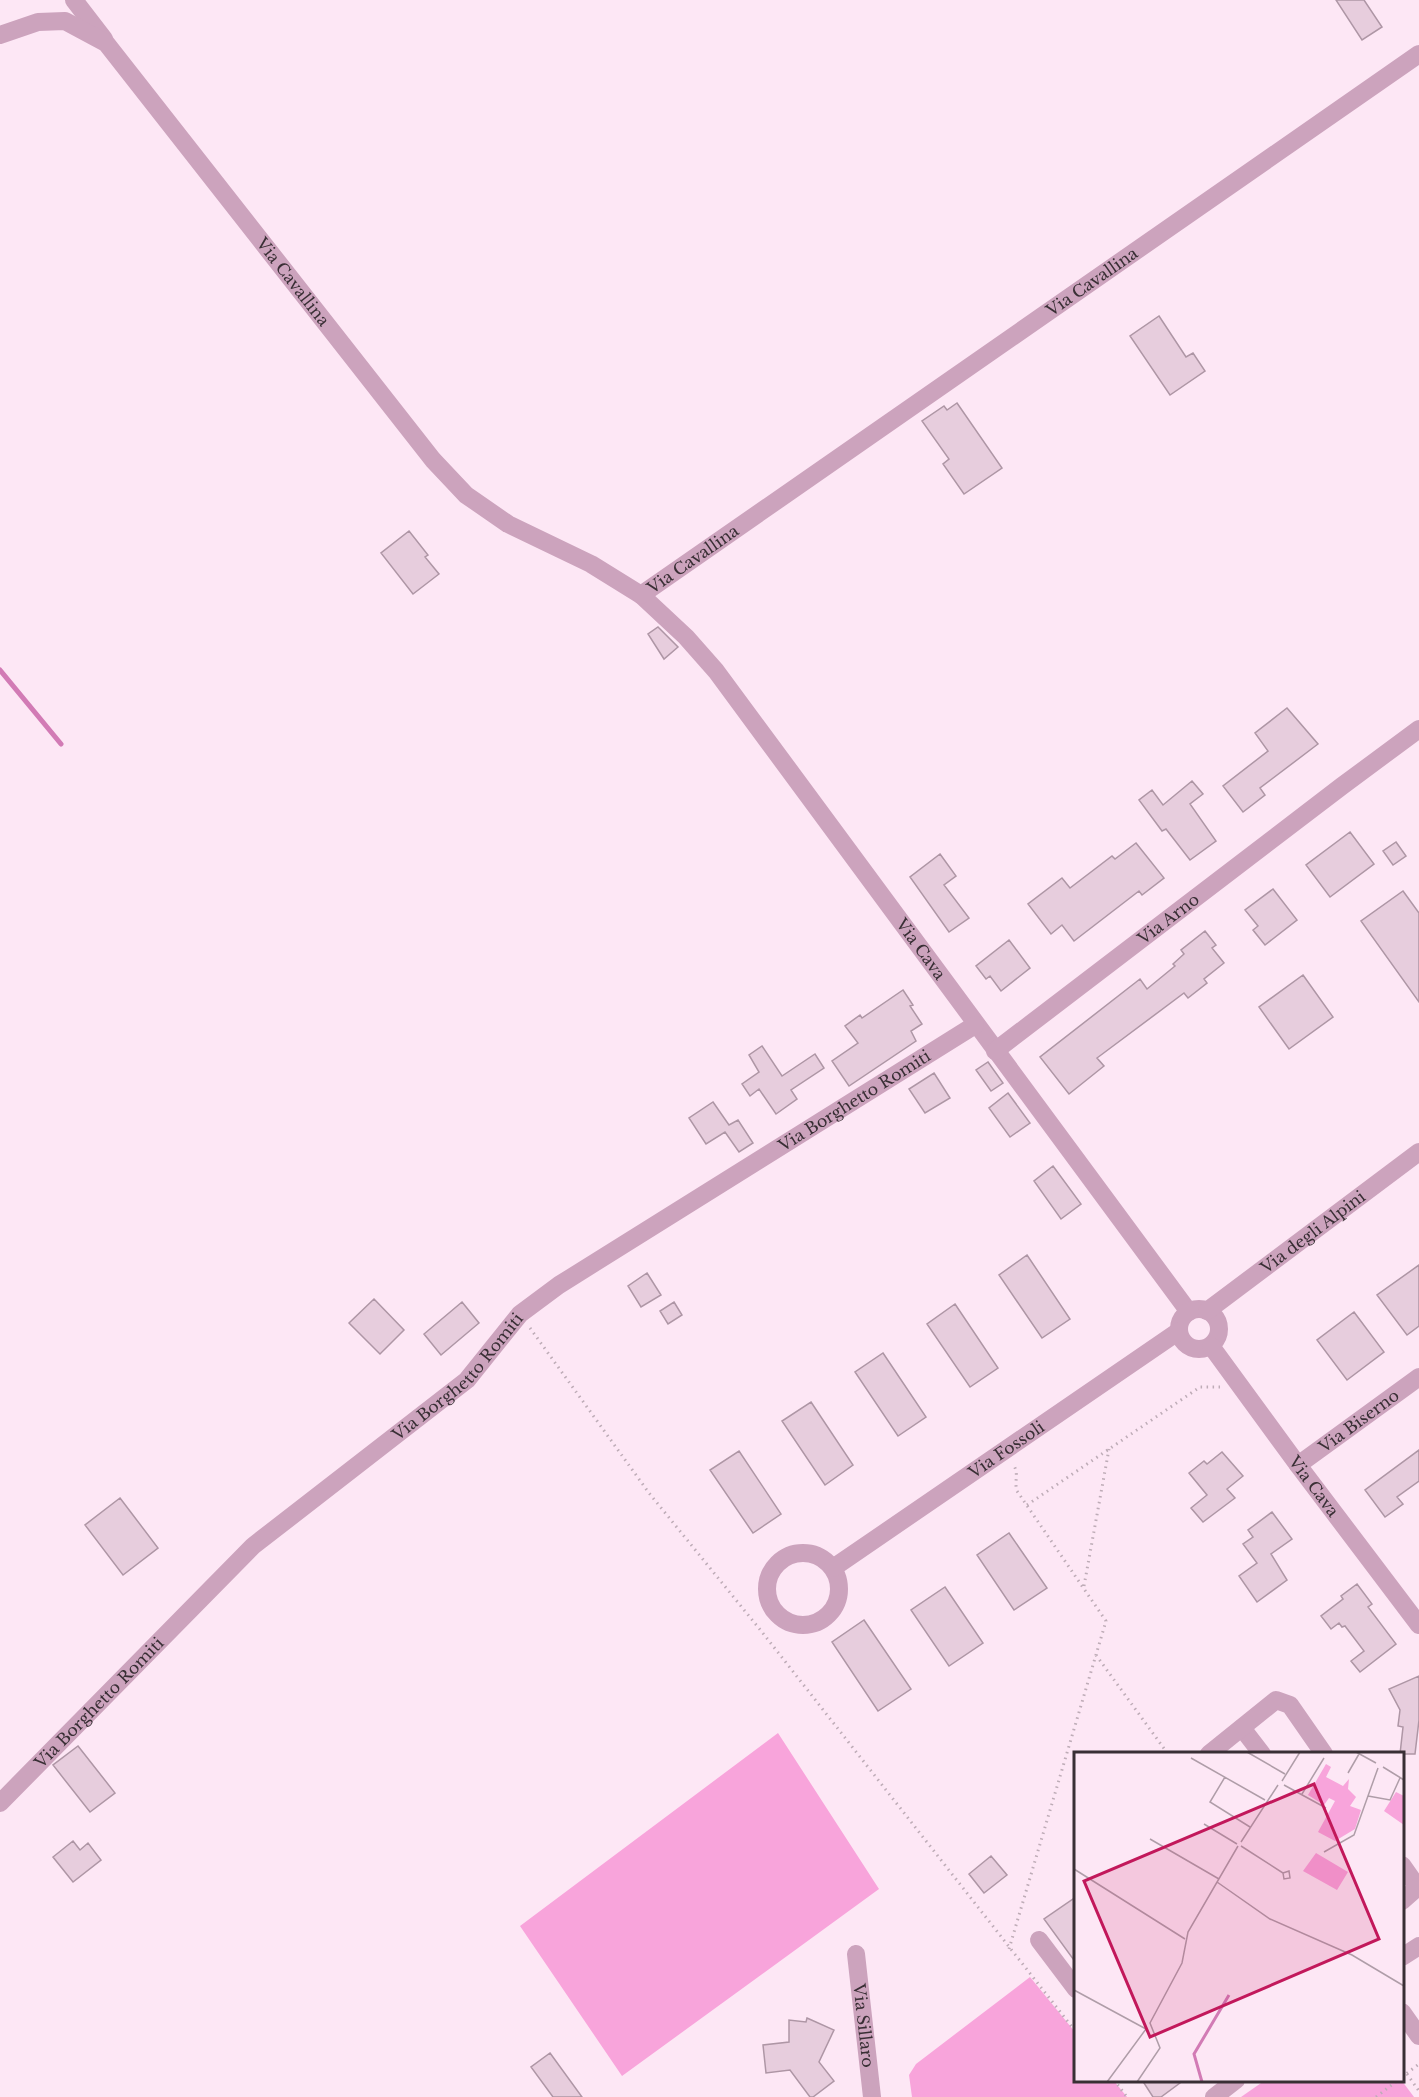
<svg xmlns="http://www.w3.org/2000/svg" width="1419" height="2097" font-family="'Libre Baskerville',serif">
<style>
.green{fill:#f8a4db}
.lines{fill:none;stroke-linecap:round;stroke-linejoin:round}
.stream{stroke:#d27bb5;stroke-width:5}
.building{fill:#e7cddd;stroke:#ae96a5;stroke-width:1.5}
.path{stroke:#beacb7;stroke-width:3;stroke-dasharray:1.5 4.5;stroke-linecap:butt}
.minor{stroke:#cca3bd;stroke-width:18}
.labels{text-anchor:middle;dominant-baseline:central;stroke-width:4.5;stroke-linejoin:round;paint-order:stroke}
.street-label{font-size:16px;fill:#392f35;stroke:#fff}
.inset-river{fill:none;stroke:#d27bb5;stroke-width:3}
.inset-road{fill:none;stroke:#af9da8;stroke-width:1.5}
.view{fill:#c2185b;fill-opacity:0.15;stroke:#c2185b;stroke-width:3}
.inset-edge{fill:none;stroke:#392f35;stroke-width:3}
</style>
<rect width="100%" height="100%" fill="#fde7f5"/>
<path class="green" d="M778,1733l101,156 -257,187 -102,-150z
M1030,1977l45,55 1,48 38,1 13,16h-215l-3,-22 7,-11z
M1264,2081h138l12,16h-173z"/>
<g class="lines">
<path class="stream" d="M0,670l61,74"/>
</g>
<path class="building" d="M1336,0h28l18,27 -20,13z
M1159,316l27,41 7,-4 12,18 -35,24 -40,-59z
M957,403l45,65 -38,26 -21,-30 6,-5 -27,-38 22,-15 3,4z
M409,531l19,24 -3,2 14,17 -26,20 -32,-41z
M658,627l20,20 -14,12 -16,-25z
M1287,708l31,36 -58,44 5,7 -22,17 -20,-26 45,-35 -13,-18z
M1192,781l11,13 -13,10 26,37 -26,19 -24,-31 -4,2 -23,-31 13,-10 11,15z
M1350,832l24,32 -44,33 -24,-32z
M1396,842l10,14 -13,9 -10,-14z
M1136,843l28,35 -22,17 -3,-4 -65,50 -12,-16 -11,9 -23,-30 34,-26 8,10 42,-32 3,3z
M940,854l16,22 -12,9 25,33 -20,14 -39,-55z
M1273,889l24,31 -32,25 -12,-15 5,-4 -13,-16z
M1403,891l16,22v89l-58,-81z
M1205,931l11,14 -4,3 12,15 -20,16 3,4 -19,15 -4,-5 -87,65 7,8 -35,28 -29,-37 100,-78 7,10 28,-23 -2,-2 11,-10 -3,-4z
M1009,940l21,28 -29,23 -11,-15 -4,3 -10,-13z
M1303,975l30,42 -44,32 -30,-42z
M903,990l10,15 -3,1 12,18 -11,7 5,10 -67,45 -17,-25 26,-18 -13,-17 15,-11 2,3z
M762,1046l20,30 33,-22 9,14 -33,22 6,9 -21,15 -17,-25 -9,7 -8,-12 17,-12 -10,-17z
M988,1062l15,21 -12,8 -15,-21z
M934,1073l16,25 -25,15 -16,-24z
M1008,1093l22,30 -20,14 -21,-29z
M713,1102l16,23 9,-5 15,23 -14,9 -14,-20 -19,12 -17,-26z
M1053,1166l28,38 -20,15 -27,-38z
M1027,1255l43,64 -28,19 -43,-63z
M1419,1265v61l-12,9 -30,-40z
M647,1273l14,22 -20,12 -13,-21z
M374,1299l30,31 -24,24 -31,-31z
M462,1302l17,21 -38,32 -17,-21z
M674,1302l8,13 -14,9 -8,-13z
M955,1304l43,64 -28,19 -43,-63z
M1354,1312l30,40 -37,28 -30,-40z
M883,1353l43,64 -28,19 -43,-64z
M811,1402l42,63 -28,20 -43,-64z
M1419,1450v31l-22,16 6,7 -18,13 -20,-27z
M739,1451l42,63 -28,19 -43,-63z
M1222,1452l21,24 -16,13 8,9 -32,24 -12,-14 16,-13 -18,-22 15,-12 3,3z
M120,1498l38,50 -35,27 -38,-50z
M1272,1512l20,27 -21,15 16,26 -30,22 -18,-26 18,-13 -14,-19 10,-7 -5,-7z
M1009,1533l38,55 -33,22 -37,-55z
M1357,1584l15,20 -4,3 28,37 -36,28 -9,-11 13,-10 -19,-25 -3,1 -3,-4 -8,6 -10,-13 22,-17 -2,-3z
M945,1587l38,56 -34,23 -38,-56z
M864,1620l47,69 -33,22 -46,-69z
M1419,1676v44l-4,34h-15l3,-27 -5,-1 2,-16 -11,-21z
M78,1746l37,47 -25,19 -37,-47z
M73,1841l7,9 8,-7 13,17 -28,22 -20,-25z
M991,1856l16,19 -23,18 -15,-19z
M1076,1897v66l-32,-44z
M807,2018l27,12 -15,32 15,19 -21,16h-3l-20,-27 -24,3 -3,-28 26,-3v-22l17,2z
M550,2053l32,44h-29l-22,-30z
M1142,2080h42l-23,17h-8z"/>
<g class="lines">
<path class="path" d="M530,1328l119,165 113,139 314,400
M1027,1505l173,-118h20
M1084,1586l25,-137
M1096,1655l72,99
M1009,1949l97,-328 -89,-130c-3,-9 2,-17 -3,-25
M1407,2074l12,17
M1402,2077l17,-13
M1114,2080l13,17
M1376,2097l22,-17"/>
<g class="minor">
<path d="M74,0l30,39"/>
<path id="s1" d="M0,35l38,-13 27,-1 41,22 327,417 33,35 42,29 83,40 50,31 45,42 30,34 473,641"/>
<path id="s2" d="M641,595l778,-541"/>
<path id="s3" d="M995,1051l347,-265 77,-57"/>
<circle cx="1199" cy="1329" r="20"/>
<path id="s4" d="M1207,1311l212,-159"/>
<path id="s5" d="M1211,1346l87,119 121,160"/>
<path id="s6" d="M1298,1465l121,-88"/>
<circle cx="803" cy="1589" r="36"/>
<path id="s7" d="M833,1568l346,-237"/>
<path d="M1242,1728l20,26"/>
<path d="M1209,1754l67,-54 14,5 34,49"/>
<path id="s8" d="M0,1803l253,-257 214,-166 53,-66 39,-29 416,-260"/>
<path d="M1402,1865l17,24"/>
<path d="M1402,1901l16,-14"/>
<path d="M1039,1940l37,49"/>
<path id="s9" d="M856,1954l16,143"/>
<path d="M1402,1957l17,-11"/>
<path d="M1402,2012l17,24"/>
<path d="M1214,2097l22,-17"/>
</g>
</g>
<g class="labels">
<g class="street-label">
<text stroke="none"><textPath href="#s1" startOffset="417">Via Cavallina</textPath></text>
<text stroke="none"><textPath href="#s2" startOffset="549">Via Cavallina</textPath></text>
<text stroke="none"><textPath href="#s2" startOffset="63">Via Cavallina</textPath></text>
<text stroke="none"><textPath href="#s3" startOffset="218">Via Arno</textPath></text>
<text stroke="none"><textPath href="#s1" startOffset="1346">Via Cava</textPath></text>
<text stroke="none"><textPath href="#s8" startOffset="1113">Via Borghetto Romiti</textPath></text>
<text stroke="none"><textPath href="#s4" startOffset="132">Via degli Alpini</textPath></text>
<text stroke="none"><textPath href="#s8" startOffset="627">Via Borghetto Romiti</textPath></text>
<text stroke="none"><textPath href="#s6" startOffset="75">Via Biserno</textPath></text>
<text stroke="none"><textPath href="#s7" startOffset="210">Via Fossoli</textPath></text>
<text stroke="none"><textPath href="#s5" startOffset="174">Via Cava</textPath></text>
<text stroke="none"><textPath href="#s8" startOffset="141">Via Borghetto Romiti</textPath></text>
<text stroke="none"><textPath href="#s9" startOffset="72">Via Sillaro</textPath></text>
</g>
</g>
<g transform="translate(1074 1752)">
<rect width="330" height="330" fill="#fde7f5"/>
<path d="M252,12l5,3 -5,10 17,9 6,-7 -1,10 8,8 -6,9 11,4 -6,19 -20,12 -17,-9 17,-31 -6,-3 -5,7 -16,-10zM322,40l8,4v29l-20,-14zM242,101l32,19 -11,18 -34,-19z" fill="#f8a4db"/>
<path class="inset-river" d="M128,330l-8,-28 35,-59"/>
<path class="inset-road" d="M173,0l38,22M282,0l20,11M117,6l74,42M309,15l21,13M274,21l11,-19M151,25l-15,25 40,25M208,29l18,-29M210,33l42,23M228,42l22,-36M294,44l22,4 10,-22M130,72l33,20M76,87l69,40M167,90l37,-57M167,94l42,27 1,6 6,-1 -1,-7 -6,2M250,100l30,-17 24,-67M0,117l111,70M143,130l53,37 82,36 52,31M0,238l72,39M33,330l39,-53M63,330l23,-34 -10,-25 32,-60 6,-31 50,-86"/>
<path class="view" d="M240,32l65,155 -229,98 -66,-156z"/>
<rect width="330" height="330" class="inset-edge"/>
</g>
</svg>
